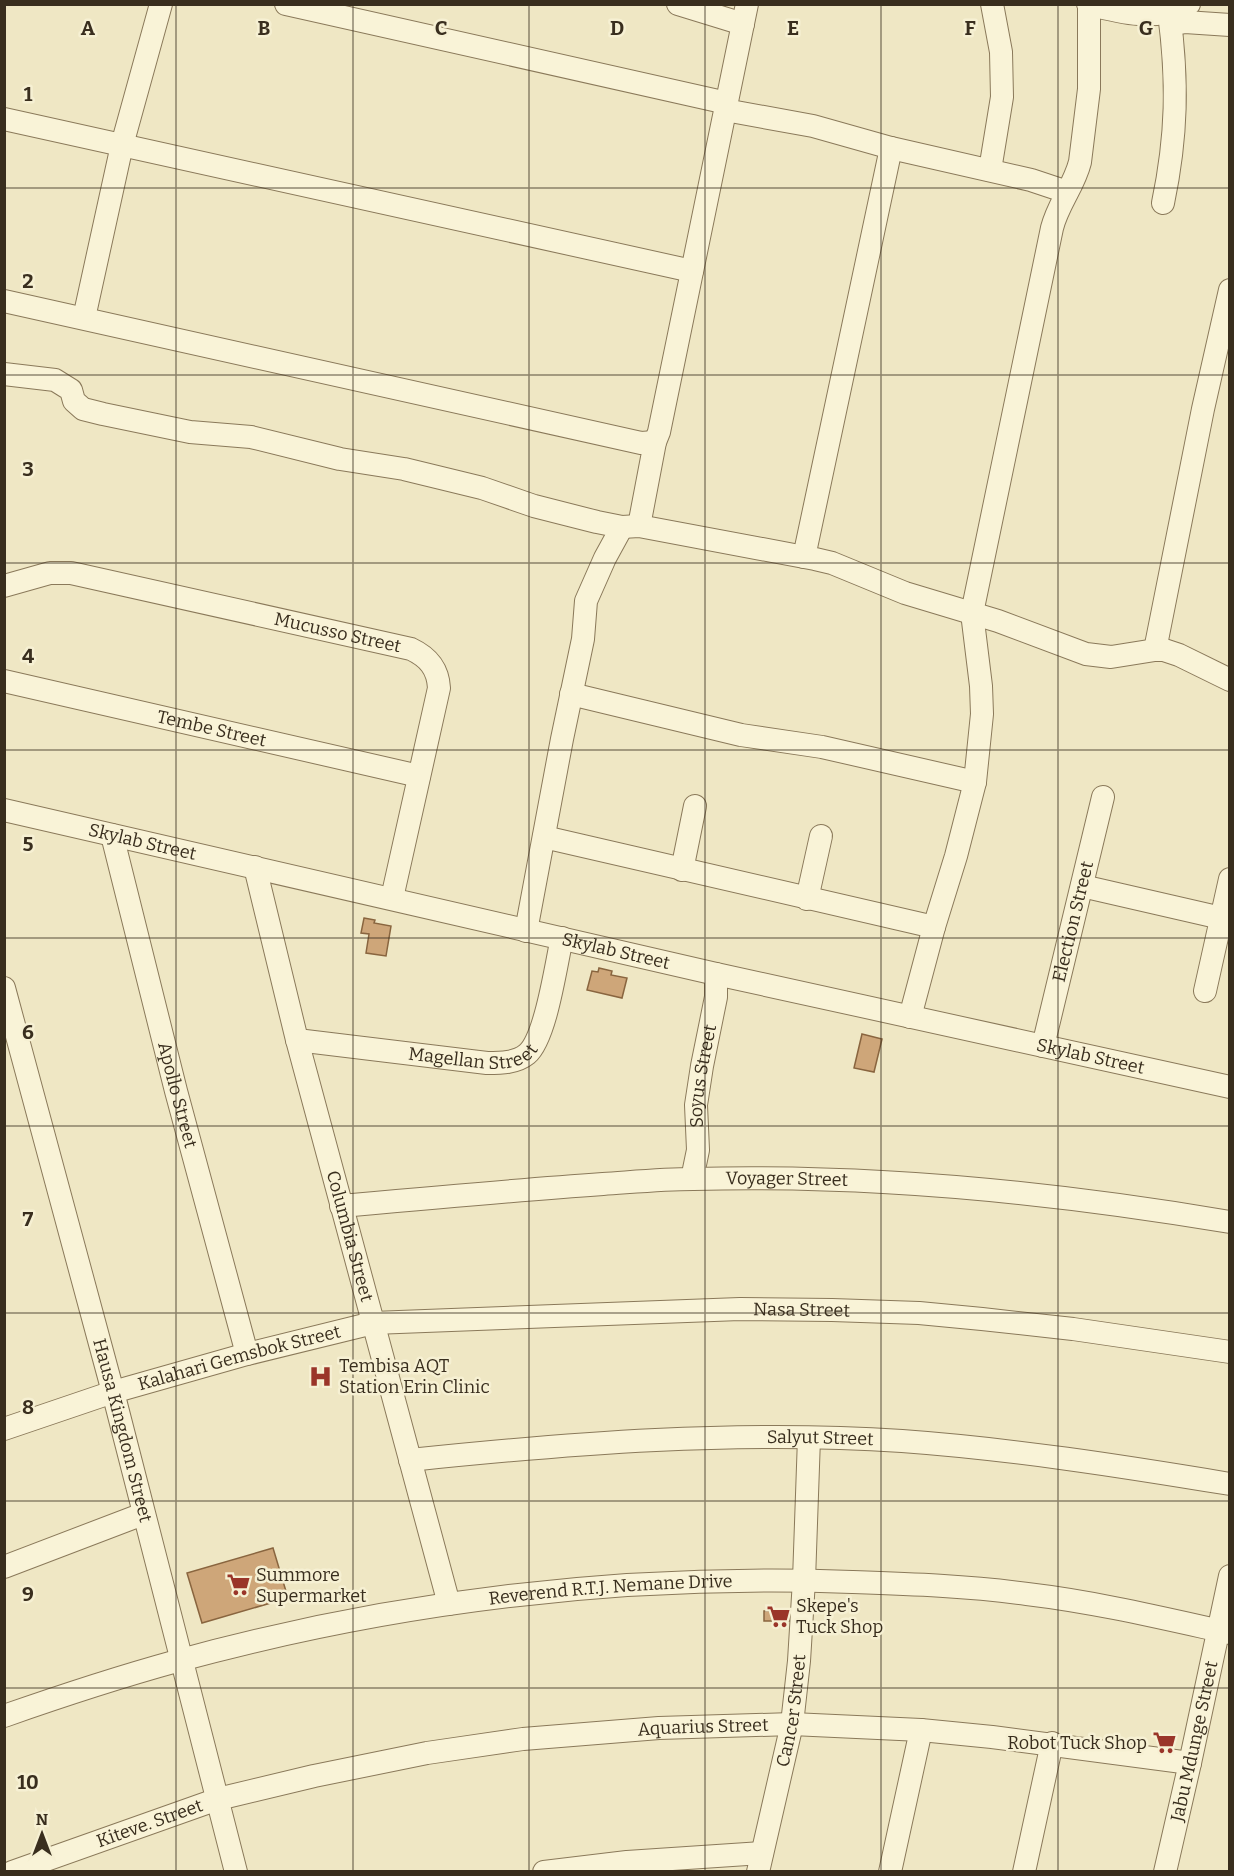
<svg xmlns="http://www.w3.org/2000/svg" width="1234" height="1876" font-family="Bitter,serif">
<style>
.building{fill:#cea679;stroke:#89653f;stroke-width:1.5}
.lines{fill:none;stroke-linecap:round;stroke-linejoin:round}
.minor-casing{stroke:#8a795a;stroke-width:24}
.minor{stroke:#f9f3d7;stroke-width:22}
.grid{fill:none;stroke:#392e1e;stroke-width:1.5;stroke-opacity:0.55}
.labels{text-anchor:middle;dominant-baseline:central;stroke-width:5;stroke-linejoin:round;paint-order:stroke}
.street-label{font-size:18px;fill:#392e1e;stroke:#f6f0d3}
.poi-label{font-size:18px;fill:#392e1e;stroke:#f6f0d3;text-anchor:start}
.grid-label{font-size:20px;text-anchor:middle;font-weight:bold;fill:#392e1e;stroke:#f6f0d3;stroke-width:5;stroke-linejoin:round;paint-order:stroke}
</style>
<rect width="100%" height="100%" fill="#efe7c4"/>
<path class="building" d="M364,918l11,2 -1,3 17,3 -5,30 -20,-3 3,-19 -8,-1z
M599,968l13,3 -1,4 16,3 -5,20 -35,-8 5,-19 6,1z
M862,1034l20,5 -8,33 -20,-4z
M273,1548l15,50 -86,25 -15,-50z
M780,1609h11v12h-27v-10h16z
M1161,1736l9,2 -2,12 -9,-2z"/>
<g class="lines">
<defs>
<g id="minor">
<path d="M286,4l441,99"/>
<path d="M678,4l65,20"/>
<path d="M1088,4c34,9 68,18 101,0"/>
<path d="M1171,24l14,-2 45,3"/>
<path d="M725,110l88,16 78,22 140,32 36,12"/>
<path d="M4,119l688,152"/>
<path d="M990,170l12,-73 -1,-45 -9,-48"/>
<path d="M1163,203c14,-67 15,-122 6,-190"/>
<path d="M4,301l637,142 14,-1"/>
<path d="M84,318l38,-173 39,-141"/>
<path d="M4,374l51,6 16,10 3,11 9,8 20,5 87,18 61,5 89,22 64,10 78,19 52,18 63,16 25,5 17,-1 176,33 17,4 73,30 93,28 88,33 25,3 44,-7h9l15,5 51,25"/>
<path d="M639,526l16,-84 4,-10 88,-428"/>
<path d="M804,557l87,-409"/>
<path id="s1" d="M4,586l46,-13h21l340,76c17,8 27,19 28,39l-47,210"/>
<path d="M1155,650l48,-241 27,-119"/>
<path id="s2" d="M4,681l415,95"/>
<path d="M571,694l170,41 81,12 153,35"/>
<path id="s3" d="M4,810l712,164 514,113"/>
<path id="s4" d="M112,835l64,256 71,263"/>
<path d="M544,837l390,90"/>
<path id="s5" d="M255,867l42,173 152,564"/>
<path d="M682,870l13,-64"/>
<path d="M1082,886l148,34"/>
<path d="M807,899l14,-63"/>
<path d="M526,931l36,-192 21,-100 3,-38 19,-43 17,-31"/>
<path id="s6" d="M4,988l109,404 123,480"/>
<path d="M1205,991l25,-112"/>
<path d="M910,1017l24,-90 22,-71 19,-74 7,-68 -1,-28 -9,-73 80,-385c6,-24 22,-42 28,-66l9,-73v-84"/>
<path id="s7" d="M297,1040l190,23c14,0 29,0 40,-9 19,-16 29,-90 35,-116"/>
<path id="s8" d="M1043,1046l60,-249"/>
<path id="s9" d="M692,1179l6,-29 -2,-45 6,-39 14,-69v-23"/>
<path id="s10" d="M341,1206c88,-8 175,-16 262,-22 30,-2 60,-5 90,-5 180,-5 359,13 537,43"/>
<path id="s11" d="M4,1429l109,-37 134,-38 126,-31 367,-14 92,1 87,3 63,6 91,10 157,23"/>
<path id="s12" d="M410,1460c163,-17 328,-30 492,-19 110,8 219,25 328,43"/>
<path d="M4,1567l139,-53"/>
<path id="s13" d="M4,1716c57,-20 115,-39 173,-55 219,-60 448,-87 675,-79 58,2 117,4 175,12 68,8 135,24 203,39"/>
<path id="s14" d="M12,1872l206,-73 96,-23 113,-23 96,-14 136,-11 133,-4 129,6 71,7 198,26"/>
<path d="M544,1872l83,-10 135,-9"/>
<path id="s15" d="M758,1872l34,-148 7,-63 5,-81 5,-142"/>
<path d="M890,1872l31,-142"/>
<path d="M1024,1872l28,-129"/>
<path id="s16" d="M1165,1872l25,-109 40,-187"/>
</g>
</defs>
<use href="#minor" class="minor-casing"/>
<use href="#minor" class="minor"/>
</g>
<path class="grid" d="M176,4v1868M353,4v1868M529,4v1868M705,4v1868M881,4v1868M1058,4v1868M4,188h1226M4,375h1226M4,563h1226M4,750h1226M4,938h1226M4,1126h1226M4,1313h1226M4,1501h1226M4,1688h1226"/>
<defs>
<symbol id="hospital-bare" viewBox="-9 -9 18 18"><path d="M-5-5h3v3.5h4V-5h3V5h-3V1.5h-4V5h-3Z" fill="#9a3529" stroke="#f6f0d3" stroke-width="2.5" paint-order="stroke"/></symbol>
<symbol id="supermarket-bare" viewBox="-9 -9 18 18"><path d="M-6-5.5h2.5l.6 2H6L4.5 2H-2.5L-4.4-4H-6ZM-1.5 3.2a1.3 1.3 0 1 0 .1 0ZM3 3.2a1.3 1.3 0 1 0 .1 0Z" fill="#9a3529" stroke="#f6f0d3" stroke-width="2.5" paint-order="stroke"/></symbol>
</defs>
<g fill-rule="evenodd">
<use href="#hospital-bare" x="304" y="1360" width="33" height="33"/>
<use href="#supermarket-bare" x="222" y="1568" width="33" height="33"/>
<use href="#supermarket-bare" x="762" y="1600" width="33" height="33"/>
<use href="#supermarket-bare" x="1148" y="1726" width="33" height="33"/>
</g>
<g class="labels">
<g class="street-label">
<text stroke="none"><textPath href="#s1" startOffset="342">Mucusso Street</textPath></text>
<text stroke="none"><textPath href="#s2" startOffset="213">Tembe Street</textPath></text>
<text stroke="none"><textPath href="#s3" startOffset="142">Skylab Street</textPath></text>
<text stroke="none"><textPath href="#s8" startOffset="128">Election Street</textPath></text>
<text stroke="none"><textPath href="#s3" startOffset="628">Skylab Street</textPath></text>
<text stroke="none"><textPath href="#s7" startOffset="178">Magellan Street</textPath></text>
<text stroke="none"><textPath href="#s3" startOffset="1114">Skylab Street</textPath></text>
<text stroke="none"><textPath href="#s9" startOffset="104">Soyus Street</textPath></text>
<text stroke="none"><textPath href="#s4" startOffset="268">Apollo Street</textPath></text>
<text stroke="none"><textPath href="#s10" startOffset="447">Voyager Street</textPath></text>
<text stroke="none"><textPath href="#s5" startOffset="381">Columbia Street</textPath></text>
<text stroke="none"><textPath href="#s11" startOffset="813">Nasa Street</textPath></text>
<text stroke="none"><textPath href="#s11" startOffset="246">Kalahari Gemsbok Street</textPath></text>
<text stroke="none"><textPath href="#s6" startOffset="458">Hausa Kingdom Street</textPath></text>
<text stroke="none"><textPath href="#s12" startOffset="411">Salyut Street</textPath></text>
<text stroke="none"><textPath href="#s13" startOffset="622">Reverend R.T.J. Nemane Drive</textPath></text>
<text stroke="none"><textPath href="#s15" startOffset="165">Cancer Street</textPath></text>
<text stroke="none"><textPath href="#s14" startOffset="710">Aquarius Street</textPath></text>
<text stroke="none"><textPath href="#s16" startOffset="134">Jabu Mdunge Street</textPath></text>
<text stroke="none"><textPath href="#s14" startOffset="146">Kiteve. Street</textPath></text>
</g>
<g class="poi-label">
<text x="339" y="1366">Tembisa AQT<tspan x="339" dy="21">Station Erin Clinic</tspan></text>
<text x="256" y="1575">Summore<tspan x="256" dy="21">Supermarket</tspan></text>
<text x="796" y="1606">Skepe's<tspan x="796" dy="21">Tuck Shop</tspan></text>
<text x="1147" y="1743" text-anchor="end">Robot Tuck Shop</text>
</g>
</g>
<g class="grid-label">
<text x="88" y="35">A</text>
<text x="264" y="35">B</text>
<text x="441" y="35">C</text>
<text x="617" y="35">D</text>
<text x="793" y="35">E</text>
<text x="970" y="35">F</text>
<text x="1146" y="35">G</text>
<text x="28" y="101">1</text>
<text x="28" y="288">2</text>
<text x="28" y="476">3</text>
<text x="28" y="663">4</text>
<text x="28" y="851">5</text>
<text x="28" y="1039">6</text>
<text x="28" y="1226">7</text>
<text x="28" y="1414">8</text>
<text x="28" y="1601">9</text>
<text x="28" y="1789">10</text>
</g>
<rect width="1234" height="1876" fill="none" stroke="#392e1e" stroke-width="12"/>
<g transform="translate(42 1834)" stroke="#f6f0d3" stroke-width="4.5" paint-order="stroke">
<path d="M0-4.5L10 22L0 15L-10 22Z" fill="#392e1e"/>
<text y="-9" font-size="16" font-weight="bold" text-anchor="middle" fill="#392e1e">N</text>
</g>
</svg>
